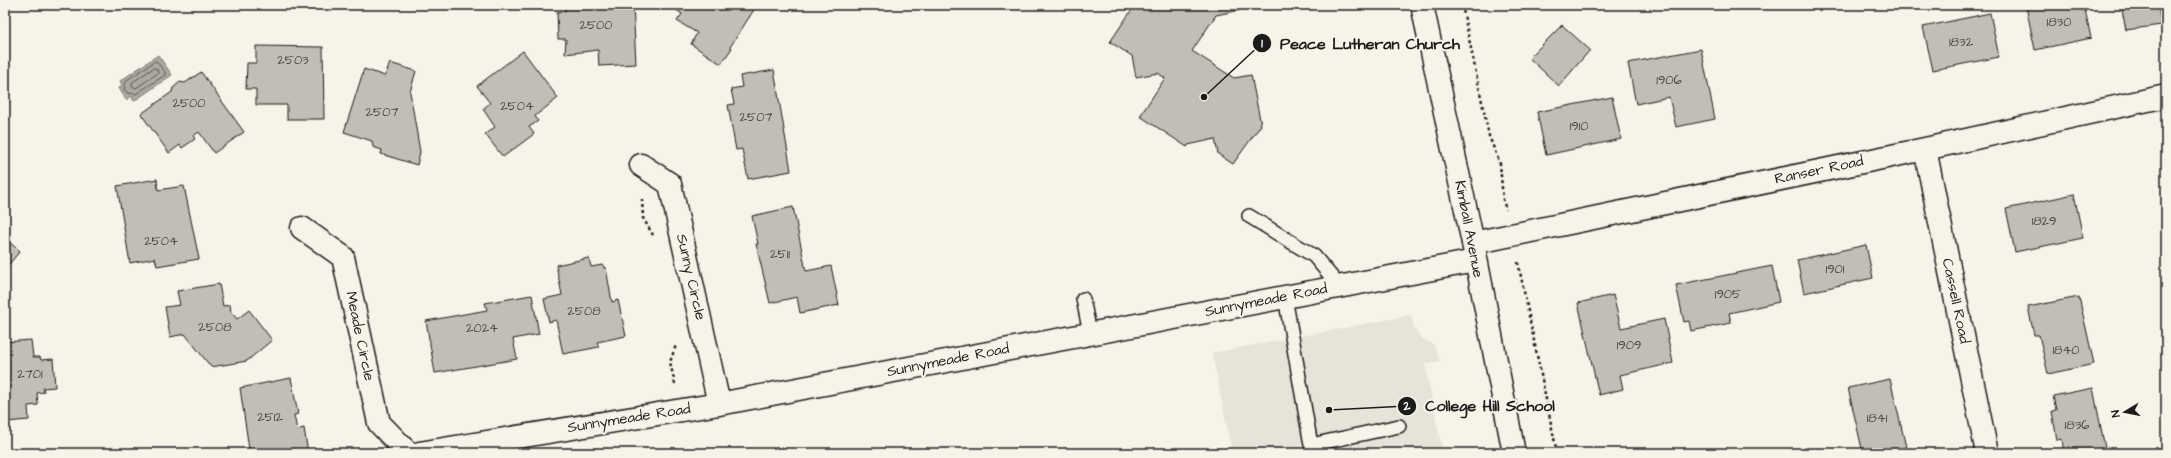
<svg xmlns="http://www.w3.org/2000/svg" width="2171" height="458" font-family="'Architects Daughter',sans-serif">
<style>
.built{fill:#e6e3d9}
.water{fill:#aca9a2;stroke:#72716c}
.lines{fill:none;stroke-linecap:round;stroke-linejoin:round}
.shore{stroke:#565452;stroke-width:1}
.building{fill:#c0beb5;stroke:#1c1c1c}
.lane-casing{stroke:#1c1c1c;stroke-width:16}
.street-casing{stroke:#1c1c1c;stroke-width:25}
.secondary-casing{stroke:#1c1c1c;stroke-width:25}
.path{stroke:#1c1c1c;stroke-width:2.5;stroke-dasharray:3 3;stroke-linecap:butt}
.lane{stroke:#f7f3e8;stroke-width:13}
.street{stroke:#f7f3e8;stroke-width:22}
.secondary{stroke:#f7f3e8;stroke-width:22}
.labels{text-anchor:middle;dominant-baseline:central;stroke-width:4;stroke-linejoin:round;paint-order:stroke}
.number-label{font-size:13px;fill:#454442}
.street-label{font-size:15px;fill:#1c1c1c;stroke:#f7f3e8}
.leader{fill:none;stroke:#1c1c1c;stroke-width:1.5}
.callout-dot{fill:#1c1c1c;stroke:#f7f3e8;stroke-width:1.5}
.mark-label{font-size:12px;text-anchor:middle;font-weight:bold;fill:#fff}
.callout-label{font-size:16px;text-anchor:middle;font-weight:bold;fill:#1c1c1c;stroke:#f7f3e8;stroke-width:4;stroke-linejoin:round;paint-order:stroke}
</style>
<rect width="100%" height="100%" fill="#f7f3e8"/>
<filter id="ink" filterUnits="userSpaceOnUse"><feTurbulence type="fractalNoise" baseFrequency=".025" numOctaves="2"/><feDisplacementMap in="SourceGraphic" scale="8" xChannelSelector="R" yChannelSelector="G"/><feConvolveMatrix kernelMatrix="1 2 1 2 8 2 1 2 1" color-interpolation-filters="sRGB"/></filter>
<g filter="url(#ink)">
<path class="built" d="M1411,315l4,14 6,9 13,7 6,16 -15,3 18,89h-211l-20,-100z"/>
<path class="water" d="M158,55l14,20 -38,26 -3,-5 -5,4 -7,-12 3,-3 -2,-4z"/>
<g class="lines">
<path class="shore" d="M156,61l9,11v3l-29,19 -9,-1 -3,-4 2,-8z
M154,68l3,1 1,4 -22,15 -4,-1v-4z"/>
</g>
<path class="building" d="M565,5h68l3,59 -37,2 -1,-16 -33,4 1,-15h-8l-1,-27 8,-1z
M669,5h88l-25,39 -2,3 2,1 -11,16 -30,-20 6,-11 -20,-12 5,-7z
M1135,5h130l-49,10 -24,36 42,27 17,-3 10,50 -28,39 -15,-10 -3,-15 -27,6 -1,2 -47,-31 25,-38 -7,-5 -22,4 -4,-21 -22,-14z
M2084,5l7,33 -56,12 -9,-44z
M2121,5h37l3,20 -35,5z
M1990,13l9,44 -66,13 -10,-43z
M1562,25l28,25 -31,36 -30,-28z
M256,46l67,1 1,72h-37v-14h-31v-16h-10l1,-26h9z
M1701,49l14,70 -39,8 -7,-30 -33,7 -8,-41z
M523,51l35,47 -23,18 3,5 -9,6 5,7 -31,23 -18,-23 10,-7 -12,-18 7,-6 -13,-17z
M390,63l26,8 -6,21 10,60 -3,13 -36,-11 1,-4 -9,-3 -1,-6 -28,-9 20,-63 21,7z
M774,70l17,101 -43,8 -6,-30 -6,1 -4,-22 -4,-23 6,-1 -3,-15 11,-2 -2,-11z
M201,72l43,60 -30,21 -15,-21 -6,4 2,3 -13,9 -2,-3 -11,8 -28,-39 31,-22 1,-4 7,-6 5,1z
M1612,97l9,42 -75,16 -9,-43z
M157,179l1,11 26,-4 15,73 -42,7 -2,-8 -25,5 -13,-77z
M2074,194l9,44 -68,14 -9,-43z
M793,207l13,64 25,-5 8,39 -39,8 -3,-16 -27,6 -14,-59h2l-6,-28z
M5,239l15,12 -15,18z
M1866,245l7,33 -69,15 -7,-33z
M589,258l2,9 12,-2 1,3h2l6,34 6,-2 8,36 -29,6 2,5 -36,7 -7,-34 -7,2 -5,-23 18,-4 -6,-30z
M1772,266l7,36 -50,11 2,10 -40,8 -2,-10 -5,1 -8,-37z
M219,284l4,22 7,-1 1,7 6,7 12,-9 23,30 -25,21 -36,6 -26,-33 -15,3 -5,-30 15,-2 -3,-14z
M532,295l7,39 -26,5 4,20 -82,14 -9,-52 61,-11 -2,-7z
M1613,295l8,33 43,-9 9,44 -53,12 3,14 -24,6 -21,-92z
M2079,297l15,67 -46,10 -9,-39h-5l-6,-28z
M31,340l2,17h7l1,3 12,-1 2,28 -12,1 1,4 -7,1 1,12 -10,1 1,14 -24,2v-80z
M291,378l7,36 -4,1 3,15 7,-2 4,25h-67l-1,-2 9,-2 -9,-61z
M1890,379l16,68 -25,6h-18l-15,-65z
M2093,388l13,65h-42l-2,-14 -5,1 -5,-29 4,-1 -3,-14z"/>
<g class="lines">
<defs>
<path id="lane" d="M1249,216l65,40 26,31
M1285,297l26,148 88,-19
M1083,299l7,34"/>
<path id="street" d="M1925,149l62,304
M641,165l29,19 49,220
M302,228l41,29 36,166 29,30
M1473,243l452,-94 241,-53
M419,453l300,-49 756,-143"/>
<path id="secondary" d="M1422,5l51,238 41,210"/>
</defs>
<use href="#lane" class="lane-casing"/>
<use href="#street" class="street-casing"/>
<use href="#secondary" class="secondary-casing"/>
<path class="path" d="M1462,5l27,131 11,28 3,36 3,10
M642,199l1,19 10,17
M1518,262l39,191
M675,384l-5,-22 6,-17"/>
<use href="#lane" class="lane"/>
<use href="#street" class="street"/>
<use href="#secondary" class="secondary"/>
</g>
</g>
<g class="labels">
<g class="number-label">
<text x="2059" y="22">1830</text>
<text x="596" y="25">2500</text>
<text x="1961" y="42">1832</text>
<text x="293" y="60">2503</text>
<text x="1669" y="80">1906</text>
<text x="189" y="103">2500</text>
<text x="517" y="106">2504</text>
<text x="382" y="112">2507</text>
<text x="756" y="117">2507</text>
<text x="1579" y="126">1910</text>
<text x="2044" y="221">1829</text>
<text x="161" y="241">2504</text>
<text x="780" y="254">2511</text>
<text x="1835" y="269">1901</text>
<text x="1728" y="294">1905</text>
<text x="584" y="311">2508</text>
<text x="215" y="327">2508</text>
<text x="482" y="328">2024</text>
<text x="1629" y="345">1909</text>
<text x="2066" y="350">1840</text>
<text x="30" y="374">2701</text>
<text x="270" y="417">2512</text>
<text x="1877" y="418">1841</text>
<text x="2077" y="425">1836</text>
</g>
<g class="street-label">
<text transform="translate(1819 170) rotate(-12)">Ranser Road</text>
<text transform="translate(1469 229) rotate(79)">Kimball Avenue</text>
<text transform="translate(691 277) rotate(77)">Sunny Circle</text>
<text transform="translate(1266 300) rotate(-11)">Sunnymeade Road</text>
<text transform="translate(1956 301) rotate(78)">Cassell Road</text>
<text transform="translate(360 336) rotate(78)">Meade Circle</text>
<text transform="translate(948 360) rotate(-11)">Sunnymeade Road</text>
<text transform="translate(629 418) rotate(-9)">Sunnymeade Road</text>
</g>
</g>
<path class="leader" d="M1204 97L1262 43M1329 410L1407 406"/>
<g class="callout-dot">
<circle cx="1204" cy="97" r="4"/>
<circle cx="1329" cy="410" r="4"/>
<circle cx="1262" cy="43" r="10"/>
<circle cx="1407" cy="406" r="10"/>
</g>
<g class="mark-label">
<text x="1262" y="47">1</text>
<text x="1407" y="410">2</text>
</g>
<g class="callout-label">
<text x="1370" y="49">Peace Lutheran Church</text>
<text x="1490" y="411">College Hill School</text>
</g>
<rect width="2171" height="458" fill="none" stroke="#f7f3e8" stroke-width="20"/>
<rect x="10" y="10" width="2151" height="438" fill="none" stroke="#1c1c1c" stroke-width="1.5" filter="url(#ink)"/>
<g transform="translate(2125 412) rotate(260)" stroke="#f7f3e8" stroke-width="3" paint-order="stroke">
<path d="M0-3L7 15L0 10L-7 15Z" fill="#1c1c1c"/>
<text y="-6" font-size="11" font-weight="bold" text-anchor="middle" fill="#1c1c1c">N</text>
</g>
</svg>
